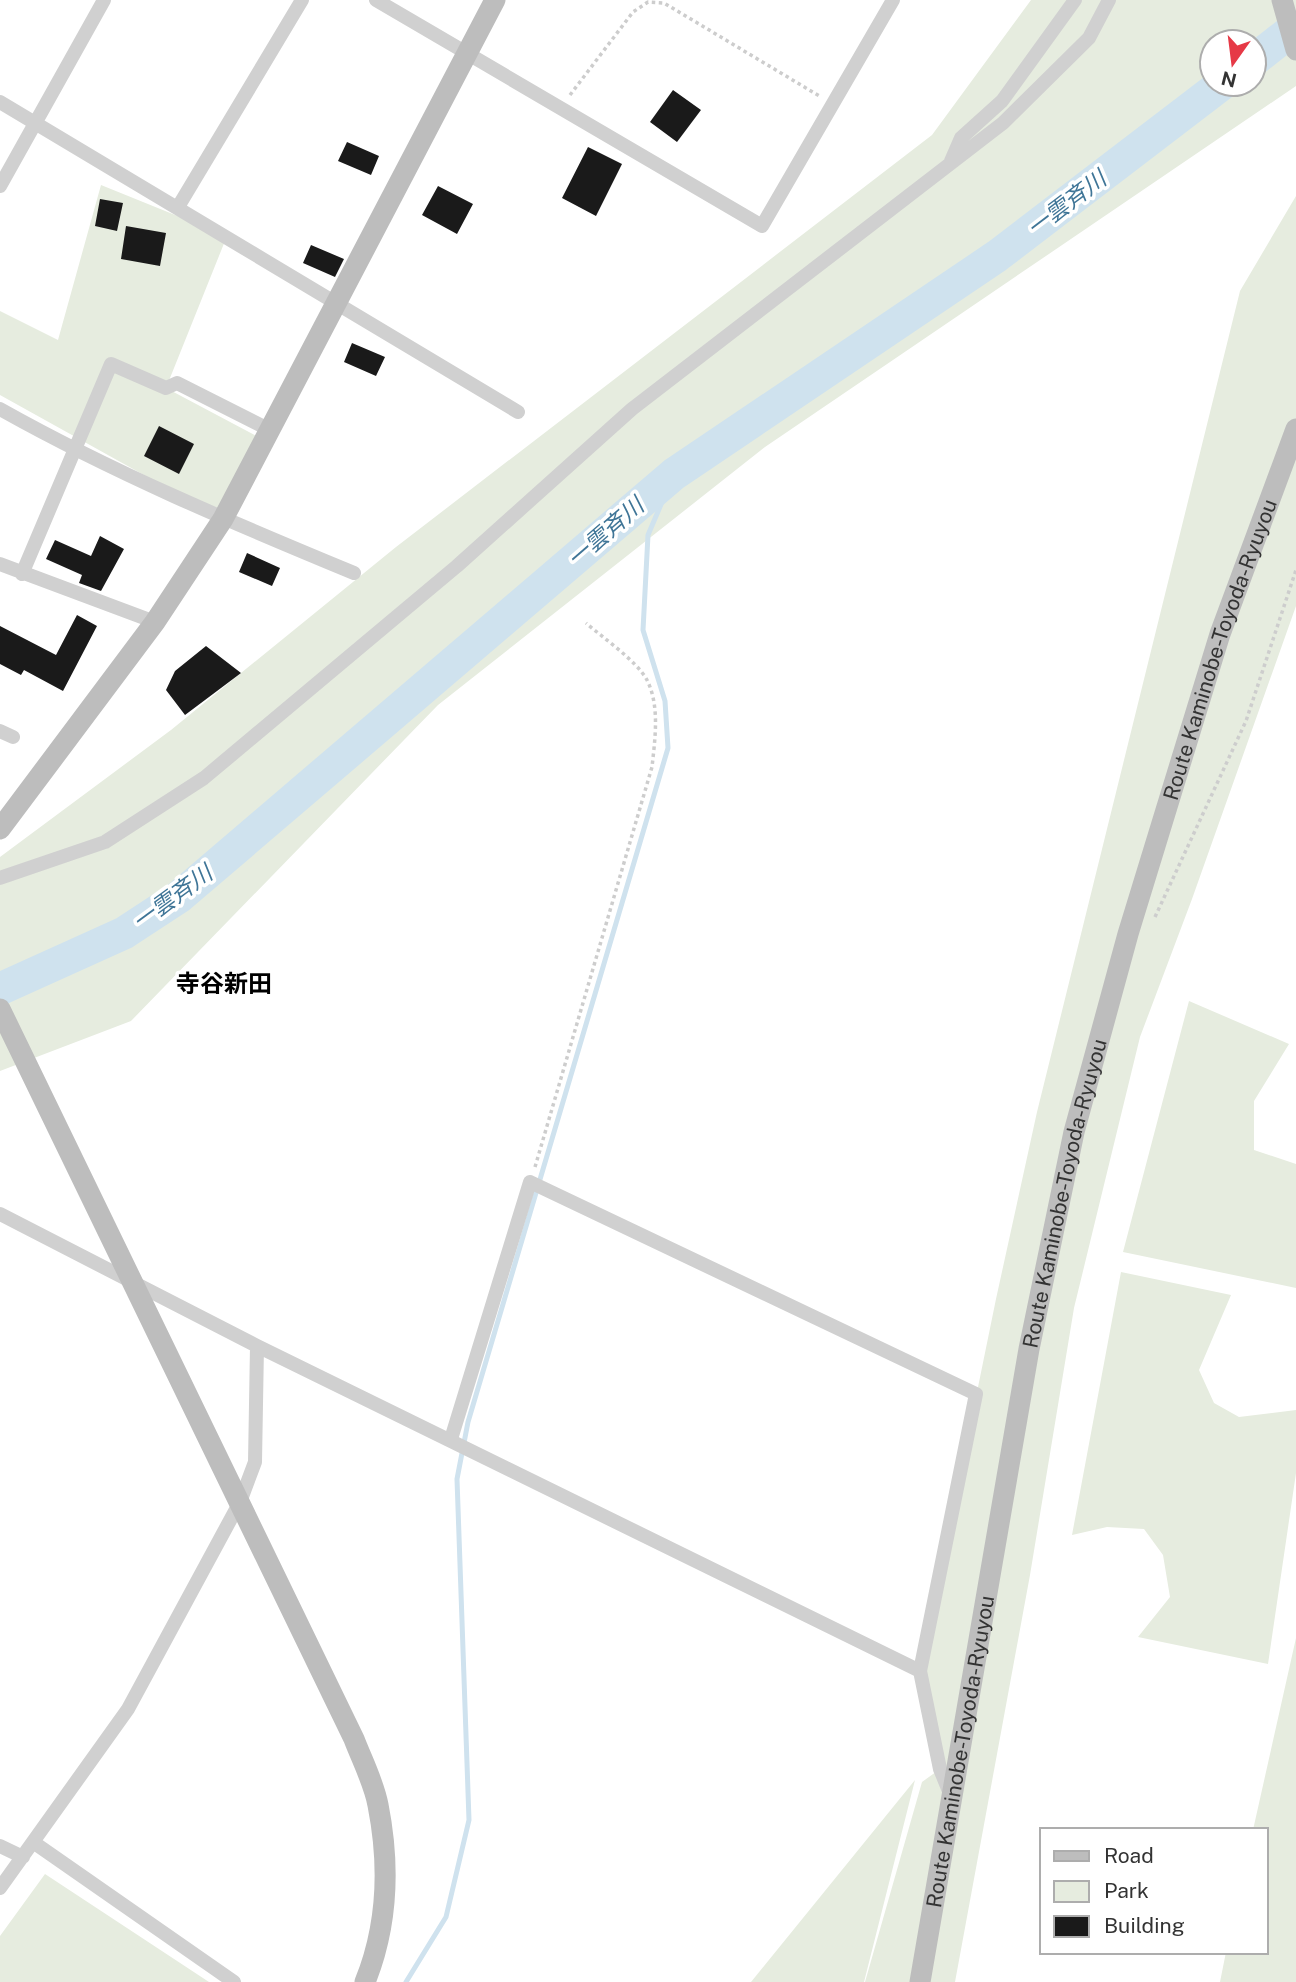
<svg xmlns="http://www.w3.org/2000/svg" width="1296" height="1982" font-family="'Public Sans','Noto Sans JP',sans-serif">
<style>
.green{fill:#e6ecdf;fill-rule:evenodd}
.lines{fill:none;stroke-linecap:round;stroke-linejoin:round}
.stream{stroke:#cfe2ee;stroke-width:5}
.river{stroke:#cfe2ee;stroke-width:33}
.building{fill:#1a1a1a}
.path{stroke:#cdcdcd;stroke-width:3.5;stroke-dasharray:3.5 3.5;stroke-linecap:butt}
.street{stroke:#d0d0d0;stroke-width:14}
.secondary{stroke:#bdbdbd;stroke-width:21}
.labels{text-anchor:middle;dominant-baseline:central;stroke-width:7;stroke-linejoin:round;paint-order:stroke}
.street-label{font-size:21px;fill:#333;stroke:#fff}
.water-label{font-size:23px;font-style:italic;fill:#3f7597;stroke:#fff}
.quarter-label{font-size:24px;font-weight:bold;fill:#000;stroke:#fff}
</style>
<rect width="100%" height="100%" fill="#fff"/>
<path class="green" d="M1031,0h265v86l-531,361 -327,258 -307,316 -131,50v-214l171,-127 225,-183 536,-412zM1212,42h42v42h-42z
M101,185l126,51 -61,152 98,52 -41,79 -223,-124v-84l58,29z
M1296,196v410l-104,293 -52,138 -66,271 -44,267 -75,407h-90l57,-200 18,-13 -20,-98 76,-372 41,-187 203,-821z
M1189,1001l100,43 -35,57v49l42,14v124l-173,-36z
M1121,1272l110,23 -32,75 15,33 25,14 57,-7v63l-28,191 -130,-27 32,-40 -7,-42 -19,-26 -37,-2 -35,8z
M1296,1638v344h-76l6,-30h40v-122h-13z
M915,1780l-51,202h-113z
M45,1874l164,108h-209v-46z"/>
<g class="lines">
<path class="stream" d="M406,1982l40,-65 23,-97 -12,-341 11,-57 200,-674 -3,-47 -22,-71 5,-95 26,-61"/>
<path class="river" d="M1254,60l42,-33
M0,989l124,-56 55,-36 495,-423 323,-218 225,-172"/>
</g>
<path class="building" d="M673,90l28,20 -24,32 -27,-20z
M347,142l32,14 -8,19 -33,-14z
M588,147l34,17 -26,52 -34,-18z
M438,186l35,18 -16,30 -35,-19z
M100,199l23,4 -6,28 -22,-5z
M126,226l40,7 -6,33 -39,-7z
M311,245l33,14 -9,18 -32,-14z
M352,343l33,14 -9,19 -32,-14z
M159,426l35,18 -15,30 -35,-18z
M100,536l24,13 -23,42 -22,-8 3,-8 -36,-16 9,-19 36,16z
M247,553l33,15 -8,18 -33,-14z
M77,615l20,11 -34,65 -39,-21 -3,5 -21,-11v-38l56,29z
M206,646l35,27 -56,42 -19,-25 9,-19z"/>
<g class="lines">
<path class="path" d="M570,95l63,-83 15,-10 16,1 157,94
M1155,917l91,-196 50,-151
M535,1167l117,-400c3,-28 8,-61 -5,-87 -10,-19 -44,-42 -61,-57"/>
<path class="street" d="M376,0l386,226 131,-226
M0,102l518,310
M951,161l10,-23 41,-37 73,-101
M0,186l104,-186
M178,207l124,-207
M0,409c114,64 233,114 354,164
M0,564l155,58
M22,574l89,-210 55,24 11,-5 93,47
M0,731l13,6
M0,878l105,-36 99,-64 253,-212 175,-157 371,-286 86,-85 20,-38
M0,1214l257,132 663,325
M451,1439l79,-257 446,212 -56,277 20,98 11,27
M33,1842l201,140
M0,1846l23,11
M0,1888l128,-179 112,-207 15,-40 2,-116"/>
<g class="secondary">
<path d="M1282,0l14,50"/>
<path d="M0,829l155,-207 68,-103 272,-519"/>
<path d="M0,1009l354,730c8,21 20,44 24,66 12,61 10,120 -13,177"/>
<path id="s1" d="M920,1982l109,-633 45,-217 54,-198 92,-300 76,-205"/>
</g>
</g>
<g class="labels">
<g class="street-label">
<text stroke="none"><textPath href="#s1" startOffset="1368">Route Kaminobe-Toyoda-Ryuyou</textPath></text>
<text stroke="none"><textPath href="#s1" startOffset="802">Route Kaminobe-Toyoda-Ryuyou</textPath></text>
<text stroke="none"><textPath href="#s1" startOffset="234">Route Kaminobe-Toyoda-Ryuyou</textPath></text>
</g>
<g class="water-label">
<text transform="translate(1066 203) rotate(-37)">一雲斉川</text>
<text transform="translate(605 532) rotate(-41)">一雲斉川</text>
<text transform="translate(172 897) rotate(-36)">一雲斉川</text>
</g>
<g class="quarter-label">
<text x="224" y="983">寺谷新田</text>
</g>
</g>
<rect x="1040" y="1828" width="228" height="126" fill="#ffffff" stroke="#adadad" stroke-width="2"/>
<rect x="1054" y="1851" width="35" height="10" fill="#bdbdbd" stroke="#adadad" stroke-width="2"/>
<text x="1104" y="1863" font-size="21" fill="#333333">Road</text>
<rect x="1054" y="1881" width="35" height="21" fill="#e6ecdf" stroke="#adadad" stroke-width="2"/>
<text x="1104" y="1898" font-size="21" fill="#333333">Park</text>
<rect x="1054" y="1916" width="35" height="21" fill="#1a1a1a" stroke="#adadad" stroke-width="2"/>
<text x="1104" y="1933" font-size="21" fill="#333333">Building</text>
<g transform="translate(1233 63) rotate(194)"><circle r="33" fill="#ffffff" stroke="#adadad" stroke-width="2"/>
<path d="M0-5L12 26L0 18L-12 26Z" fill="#e63946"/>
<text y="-10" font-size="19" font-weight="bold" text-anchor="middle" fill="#333333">N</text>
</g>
</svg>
